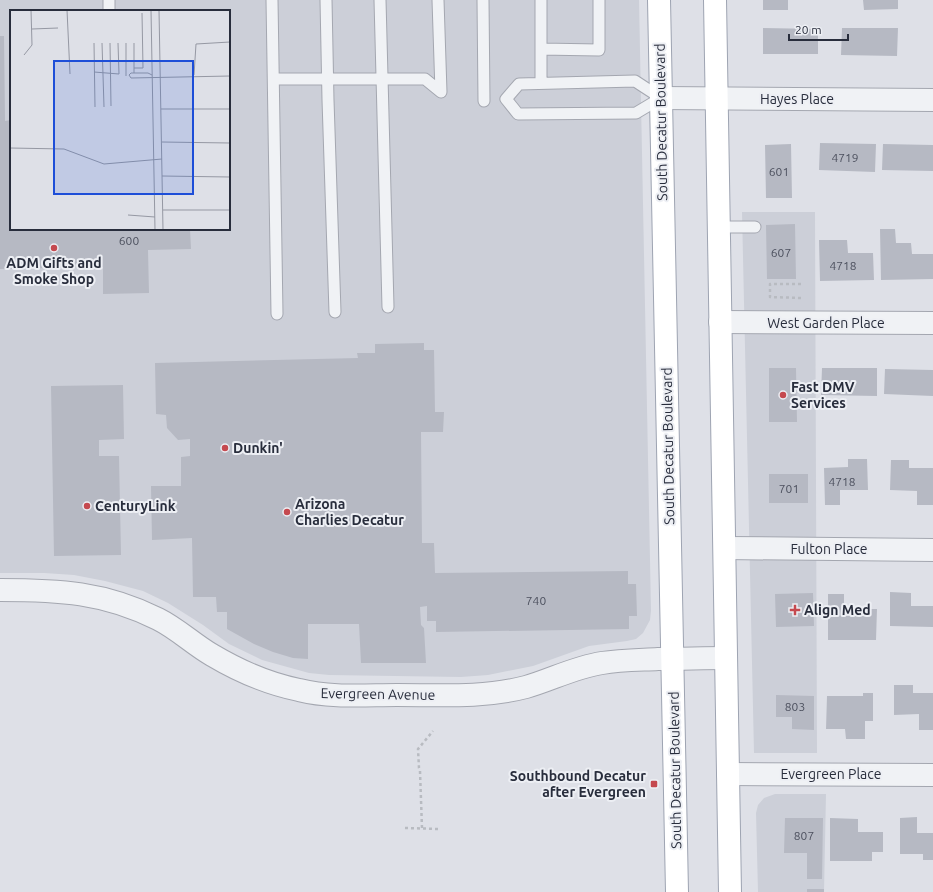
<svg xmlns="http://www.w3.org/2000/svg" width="933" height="892" font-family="Ubuntu,sans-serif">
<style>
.built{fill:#cccfd8;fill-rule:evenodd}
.building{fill:#b6b9c3}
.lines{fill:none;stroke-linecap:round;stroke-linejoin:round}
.lane-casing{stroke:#a4a7b0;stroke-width:13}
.street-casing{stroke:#a4a7b0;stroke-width:24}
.primary-casing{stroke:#9ea4b2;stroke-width:24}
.path{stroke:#b8bbc1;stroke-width:2.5;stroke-dasharray:3 3;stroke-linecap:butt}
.lane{stroke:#f0f2f5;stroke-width:11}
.street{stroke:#f0f2f5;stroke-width:22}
.primary{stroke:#fff;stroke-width:22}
.poi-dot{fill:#c5494f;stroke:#edeff4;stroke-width:1.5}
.labels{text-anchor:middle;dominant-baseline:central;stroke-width:4;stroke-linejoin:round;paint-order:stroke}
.number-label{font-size:12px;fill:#4c505e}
.street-label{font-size:14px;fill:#282d3c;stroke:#edeff4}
.poi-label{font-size:14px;font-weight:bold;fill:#282d3c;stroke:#edeff4;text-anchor:start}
.inset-road{fill:none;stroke:#9598a3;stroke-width:1}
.view{fill:#1d4ed8;fill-opacity:0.15;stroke:#1d4ed8;stroke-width:2}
.inset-edge{fill:none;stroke:#282d3c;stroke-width:2}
</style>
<rect width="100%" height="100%" fill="#dee0e7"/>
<path class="built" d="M0,0h639l12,611 -1,9 -7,13 -7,6 -9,2 -38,5 -56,20 -45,9 -27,2 -132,-2 -20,-2 -47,-13 -33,-16 -26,-19 -35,-22 -25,-12 -38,-10 -31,-6 -30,-2h-44zM11,11h218v218h-218z
M742,212h73l2,541h-63z
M775,794h51l-2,98h-66l-2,-79 2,-8 6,-7z"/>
<path class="building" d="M763,0h25v10h-25z
M863,0h35v9l-34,1z
M763,28l55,1v25h-55z
M842,28h56l-1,28 -56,-1z
M0,36h4l1,85 6,-1v109h179l1,20 -43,1 1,43 -46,1v-27l-103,2z
M820,143l56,1 -1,28 -56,-2z
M791,144l1,54h-26l-1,-53z
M883,144l50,1v26l-51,-1z
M795,224l1,55h-29l-1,-54z
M880,229h15l1,14h15l1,11h21v25l-52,1z
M819,240h28l1,13h25l1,27 -54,1z
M424,343v7h10l1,62h9l-1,20h-22l1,111h12l1,30 193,-2v13h8l1,32h-8v13l-193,3v-11h-9v-15l-7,1 1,18 3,3 2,35h-65l-2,-39h-51v35l-15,-1 -20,-6 -19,-8 -27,-15v-17h-10l-1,-15h-23l-1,-59 -40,2 -1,-54h30v-29l9,-1v-17l-12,1 -11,-12 -1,-13 -10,-1 -1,-51 203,-5 -1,-5h18v-9z
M769,368h27l1,54h-28z
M822,368h55v28l-56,-1z
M885,369l48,1v26l-49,-2z
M123,385l1,54 -25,1v16h20l2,99 -67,1 -3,-170z
M848,459h19l1,31h-28v15h-15l-1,-37 24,-1z
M891,460h18v8h24v37h-16v-14l-27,-1z
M769,474h39v29h-39z
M890,592l21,1v13h22v21l-43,-1z
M813,593l1,33 -38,1 -1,-33z
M828,594h16v15h33l-1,31h-48z
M894,685h19v8h20v37h-14v-16l-25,1z
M863,693h10v28h-8v18h-19l-1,-10h-19l1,-33h36z
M776,695l38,1v34l-22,-1v-12h-16z
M917,817v16h16v27h-10v-6h-23v-36z
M785,818h38l-1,61h-15v-26h-23z
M830,818l28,1v13h25v20h-11v9h-42z
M807,889h17v3h-17z"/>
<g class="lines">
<defs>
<path id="lane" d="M109,0v11
M272,0l5,314
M326,0l2,100 7,212
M380,0l8,307
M438,0l3,92
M483,0l1,101
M541,0v83
M541,49l58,1v-50
M274,79h151l16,13
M635,81l26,17 -25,15 -118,1 -12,-15 13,-15z
M718,227h37"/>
<path id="street" d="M661,98l272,2
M720,322l213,1
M725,548l208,2
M0,590c59,0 104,2 158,29 20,10 35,25 54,36 27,16 57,29 87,35 32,8 66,5 98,5 43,0 87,3 129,-8 25,-7 49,-20 76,-24 18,-3 37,-3 56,-4 23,0 46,-1 68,-1
M728,774l205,1"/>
<path id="primary" d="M659,0l18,892
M715,0l15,892"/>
</defs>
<use href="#lane" class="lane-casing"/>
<use href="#street" class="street-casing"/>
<use href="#primary" class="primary-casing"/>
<path class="path" d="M801,284h-31v13l31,1
M405,828l34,1
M422,828l-2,-57 -1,-3 -1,-19 15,-18"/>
<use href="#lane" class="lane"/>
<use href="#street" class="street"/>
<use href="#primary" class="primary"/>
</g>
<g class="poi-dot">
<circle cx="54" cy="248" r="4"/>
<circle cx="783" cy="395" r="4"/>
<circle cx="225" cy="448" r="4"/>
<circle cx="87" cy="506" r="4"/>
<circle cx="287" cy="512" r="4"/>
<path d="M793 604h4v4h4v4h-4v4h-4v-4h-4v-4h4z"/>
<rect x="650" y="780" width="8" height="8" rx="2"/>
</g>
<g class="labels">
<g class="number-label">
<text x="845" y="157">4719</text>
<text x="779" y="171">601</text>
<text x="129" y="240">600</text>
<text x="781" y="252">607</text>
<text x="843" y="265">4718</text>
<text x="842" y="481">4718</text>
<text x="789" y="488">701</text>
<text x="536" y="600">740</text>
<text x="795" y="706">803</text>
<text x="804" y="835">807</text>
</g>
<g class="street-label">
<text x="797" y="99">Hayes Place</text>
<text transform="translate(661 122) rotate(-91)">South Decatur Boulevard</text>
<text x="826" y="323">West Garden Place</text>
<text transform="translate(668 446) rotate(-91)">South Decatur Boulevard</text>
<text x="829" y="549">Fulton Place</text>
<text transform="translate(378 694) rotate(1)">Evergreen Avenue</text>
<text transform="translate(675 770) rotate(-91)">South Decatur Boulevard</text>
<text x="831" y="774">Evergreen Place</text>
</g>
<g class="poi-label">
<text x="54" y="263" text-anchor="middle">ADM Gifts and<tspan x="54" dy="16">Smoke Shop</tspan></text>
<text x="791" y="387">Fast DMV<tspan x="791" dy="16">Services</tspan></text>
<text x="233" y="448">Dunkin'</text>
<text x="295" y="504">Arizona<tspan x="295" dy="16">Charlies Decatur</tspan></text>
<text x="95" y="506">CenturyLink</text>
<text x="804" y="610">Align Med</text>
<text x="646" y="776" text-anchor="end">Southbound Decatur<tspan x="646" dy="16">after Evergreen</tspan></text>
</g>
</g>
<g transform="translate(10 10)">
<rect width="220" height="220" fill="#dee0e7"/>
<path class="inset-road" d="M57,0l3,64M141,0l4,220M149,0l4,220M22,19l26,-1M84,33l1,64M92,33l2,64M100,33l1,63M116,33v33M124,33v30M14,45l8,-10 -1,-35M124,58h9l-1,-55M84,62l25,2 -1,-31M119,65l2,3 99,-2M119,65l2,-2h17l4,2M184,65l2,-31 34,-2M151,99h69M152,132l68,1M0,138l54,1 40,15 58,-5M152,166l68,1M153,200h67M118,205l27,2"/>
<path class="view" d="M44,51h139v133h-139z"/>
<rect width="220" height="220" class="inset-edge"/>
</g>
<path d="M789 34v6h59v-6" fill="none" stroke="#282d3c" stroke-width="2"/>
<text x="795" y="34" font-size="12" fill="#282d3c" stroke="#edeff4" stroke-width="3" paint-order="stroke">20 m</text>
</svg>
